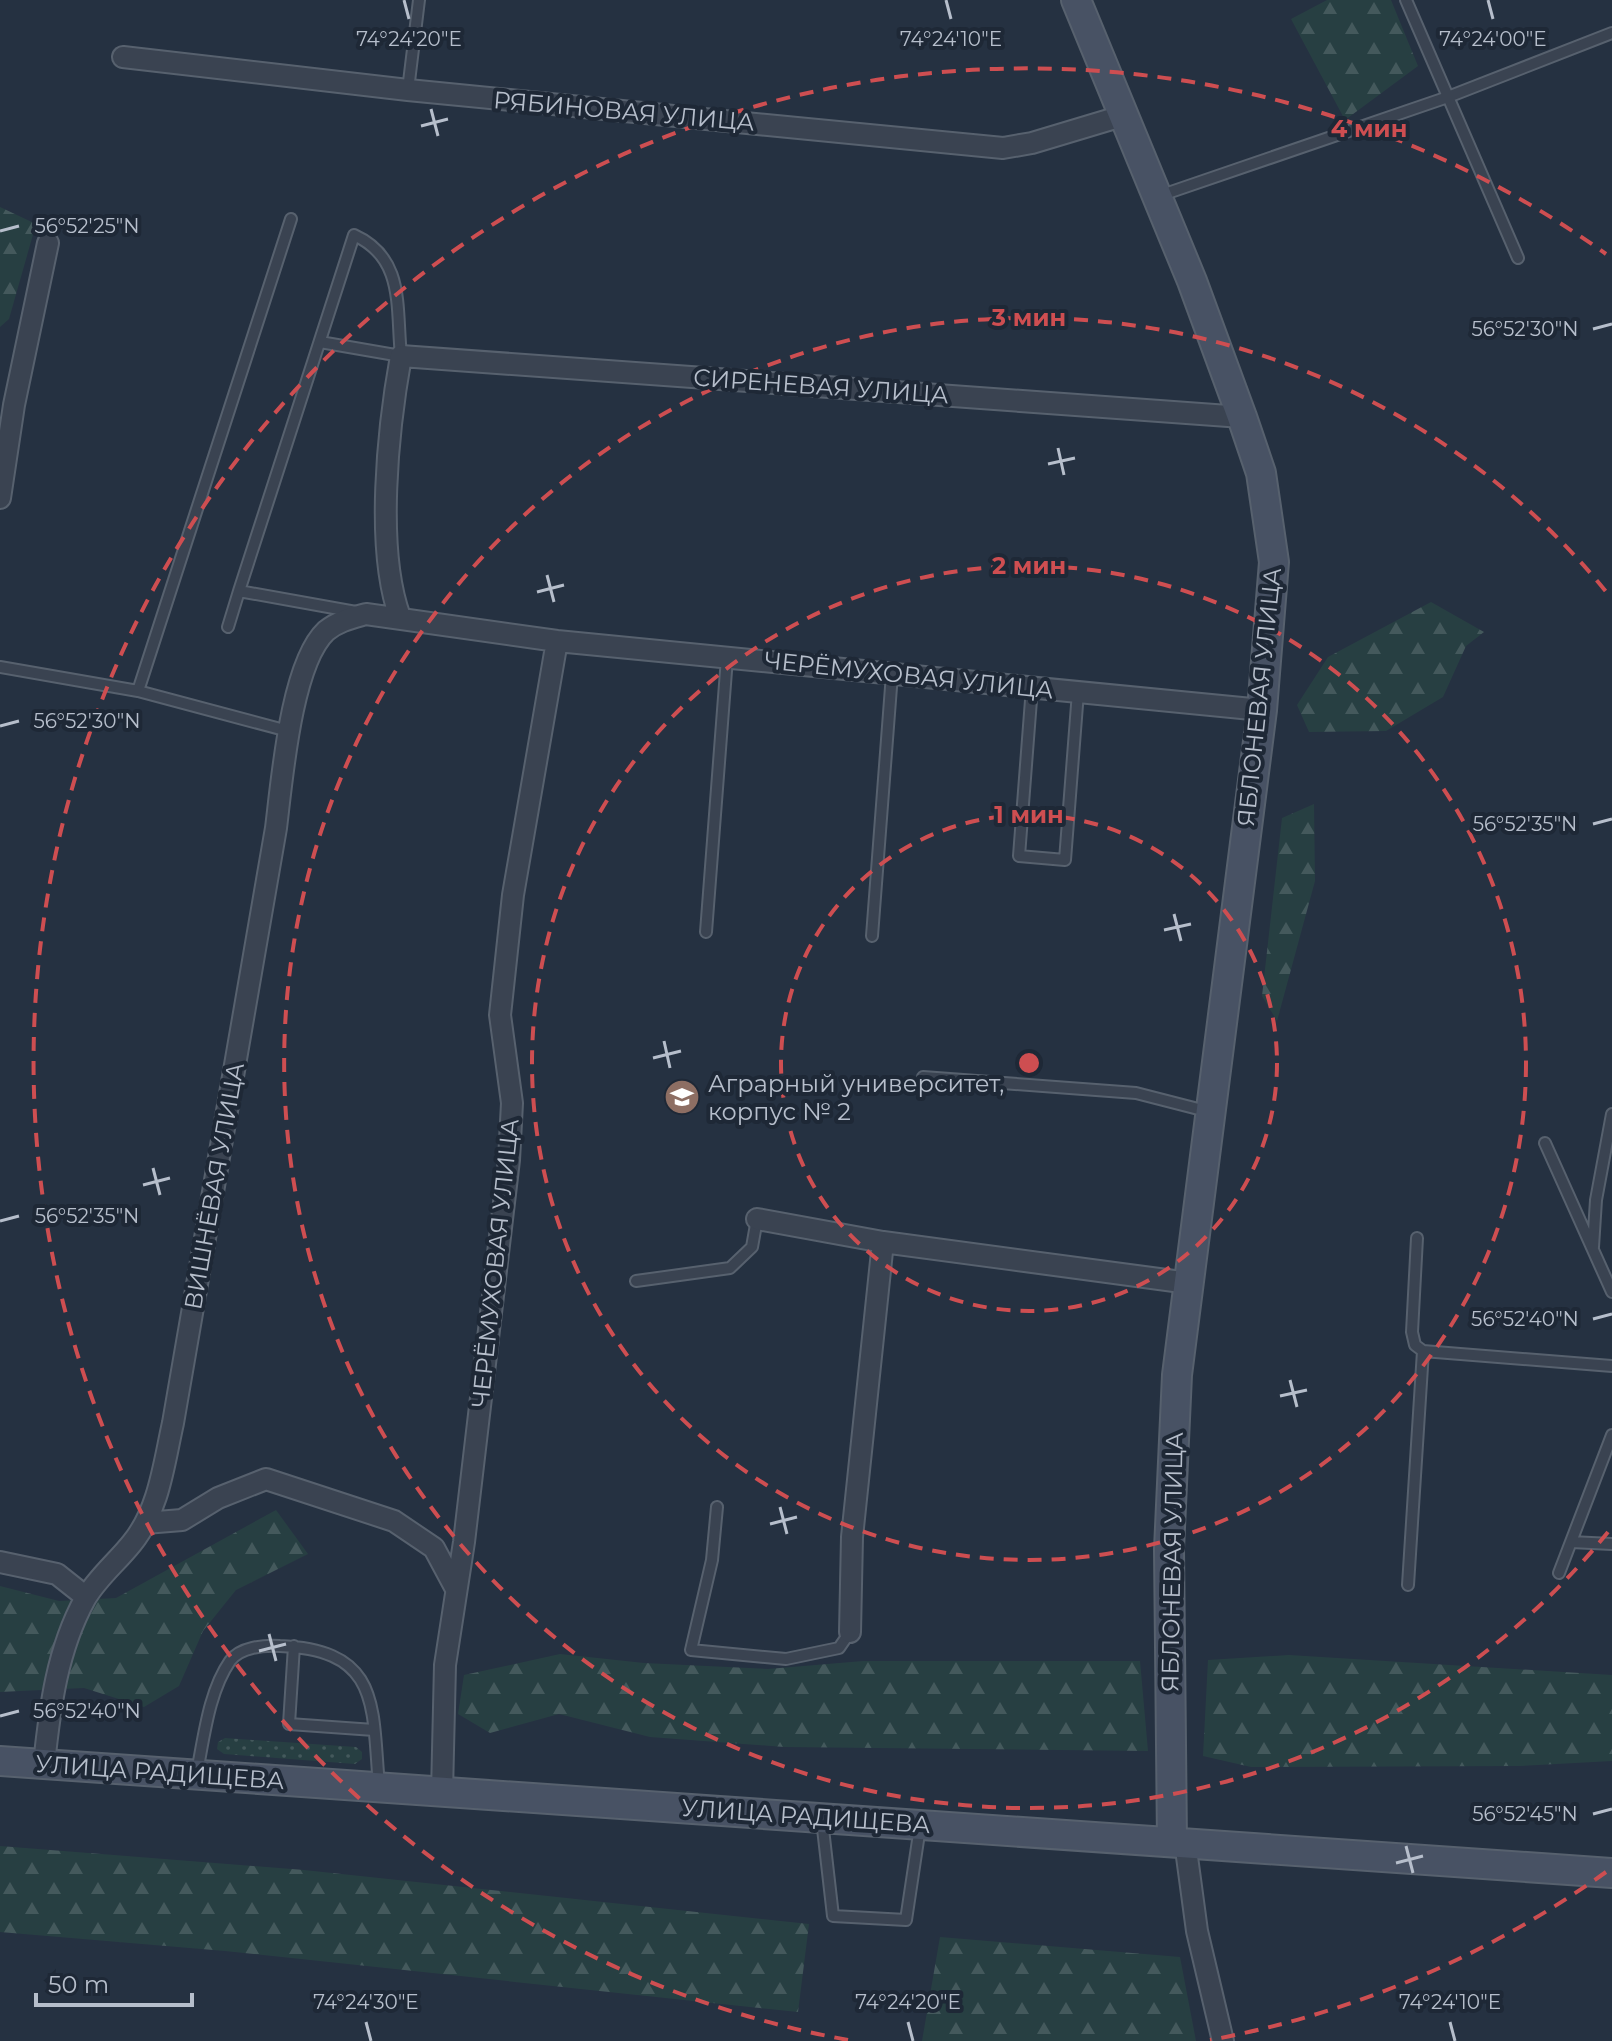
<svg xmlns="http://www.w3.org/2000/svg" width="1612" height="2041" font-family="Montserrat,sans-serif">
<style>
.grass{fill:url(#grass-dots)}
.forest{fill:url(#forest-firs)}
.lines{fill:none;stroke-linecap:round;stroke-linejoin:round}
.lane-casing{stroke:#57616e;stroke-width:14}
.street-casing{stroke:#57616e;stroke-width:24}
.secondary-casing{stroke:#57616e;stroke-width:32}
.lane{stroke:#3a4351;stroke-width:10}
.street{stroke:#3a4351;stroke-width:20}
.secondary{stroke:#485264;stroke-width:28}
.ticks{fill:none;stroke:#b6becb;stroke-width:3}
.ring{fill:none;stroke:#ce4e51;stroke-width:4;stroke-dasharray:14 10}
.labels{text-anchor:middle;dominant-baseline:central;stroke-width:8;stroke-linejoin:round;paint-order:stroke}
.street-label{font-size:24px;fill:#b6becb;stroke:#1e2836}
.poi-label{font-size:24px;fill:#b6becb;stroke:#1e2836;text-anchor:start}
.ticks-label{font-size:20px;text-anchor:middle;fill:#b6becb;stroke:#1e2836;stroke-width:8;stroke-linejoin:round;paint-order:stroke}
.centre{fill:#ce4e51;stroke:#1e2836;stroke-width:4}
.ring-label{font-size:24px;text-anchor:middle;font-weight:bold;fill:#ce4e51;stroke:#1e2836;stroke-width:8;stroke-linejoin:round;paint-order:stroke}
</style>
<defs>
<pattern id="grass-dots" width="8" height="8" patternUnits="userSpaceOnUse" patternTransform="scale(2)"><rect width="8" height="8" fill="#273f42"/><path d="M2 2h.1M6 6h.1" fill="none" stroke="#44595c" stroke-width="1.8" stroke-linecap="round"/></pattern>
<pattern id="forest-firs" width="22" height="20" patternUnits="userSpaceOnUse" patternTransform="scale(2)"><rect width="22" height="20" fill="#273f42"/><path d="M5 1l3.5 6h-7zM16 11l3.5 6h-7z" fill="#44595c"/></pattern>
</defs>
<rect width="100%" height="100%" fill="#253141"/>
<path class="grass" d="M225,1738l131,9 6,5v7l-7,5 -131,-10 -7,-5 1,-7z"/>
<path class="forest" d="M1327,0h64l27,66 -73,54 -54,-101z
M0,207l36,17 -27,95 -9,8z
M1431,602l53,30 -18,14 -23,51 -57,34 -77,1 -12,-27 31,-48z
M1314,804l1,77 -38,140 -15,-25 20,-178z
M276,1510l32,44 -72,36 -33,41 -24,55 -35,21 -60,-19 -84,4v-106l59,15 57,-3z
M560,1654l84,9 124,6 95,-8h277l8,90 -364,-4 -134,-10 -91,-23 -69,19 -32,-19 6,-39z
M1289,1655l323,20v86l-92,5 -269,1 -48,-11 5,-96z
M0,1846l304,24 505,54 -11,88 -573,-61 -225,-19z
M940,1937l240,20 16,84h-274z"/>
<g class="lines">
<defs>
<path id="lane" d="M1406,0l112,258
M408,90l11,-90
M1159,196l289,-99 164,-64
M239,591l117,21
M228,627l11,-36 115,-356c51,23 42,72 47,121l-81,-14
M0,667l138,24 150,40
M1032,687l-13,169 46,4 13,-168
M138,691l153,-472
M706,932l21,-274
M872,936l20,-262
M923,1077l213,16 74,19
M1545,1143l67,149
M1417,1238l-5,94 3,13 8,6 189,15
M1593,1247l3,-47 16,-86
M636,1281l94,-13 22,-21 5,-28
M717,1507l-5,53 -21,90 95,9 53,-11 11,-16
M1571,1542l41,2
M1559,1573l53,-138
M1408,1585l15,-234
M294,1646l-5,78 85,6
M197,1772c7,-35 12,-81 33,-111 10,-14 34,-16 50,-15 101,4 92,60 99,140
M822,1820l11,96 73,4 14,-93"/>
<path id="street" d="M123,57l285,33 595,58 29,-5 90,-27
M0,498l14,-93 34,-162
M400,617c-25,-68 -12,-189 1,-261l841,61
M757,1219l126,23 306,41
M145,1523l37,-3 36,-22 48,-19 128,42 40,27 22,41
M0,1562l57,12 29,23
M850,1632l2,-95 31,-295
M44,1764c6,-57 13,-114 41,-165 12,-21 32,-37 47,-56 27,-33 32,-80 41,-120l103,-595c6,-48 15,-164 50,-197 12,-10 26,-13 40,-17l191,27 705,69
M442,1793l3,-128 19,-123 45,-382 3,-57 -12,-88 13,-120 44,-254
M1185,1842l12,89 26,110"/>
<path id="secondary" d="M1076,0l116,281 50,136 19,56 13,89 -12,148 -85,665 -8,174 3,293
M0,1761l1612,112"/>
</defs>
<use href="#lane" class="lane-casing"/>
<use href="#street" class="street-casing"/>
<use href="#secondary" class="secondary-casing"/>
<use href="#lane" class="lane"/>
<use href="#street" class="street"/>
<use href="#secondary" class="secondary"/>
</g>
<path class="ticks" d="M404,0l5,19M946,0l5,19M1488,0l5,19M431,109l7,27M421,126l27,-7M0,231l19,-5M1593,329l19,-5M1058,448l6,27M1048,464l27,-6M547,575l7,27M537,592l27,-7M0,726l19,-5M1593,824l19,-5M1174,914l7,27M1164,930l27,-6M664,1041l6,27M653,1058l28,-7M153,1168l7,27M143,1185l27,-7M0,1221l19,-5M1593,1319l19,-5M1290,1380l7,27M1280,1396l27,-6M780,1507l7,27M770,1524l27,-7M269,1634l7,27M259,1651l27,-7M0,1716l19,-5M1593,1814l19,-5M1406,1846l7,27M1396,1863l27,-7M366,2022l5,19M908,2022l5,19M1450,2022l5,19"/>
<g class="ring">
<circle cx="1029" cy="1063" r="248"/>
<circle cx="1029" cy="1063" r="497"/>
<path d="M1608 1532A745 745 0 1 1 1608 594"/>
<path d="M1606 1872A994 994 0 0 1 1210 2040M848 2040A994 994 0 1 1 1606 254"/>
</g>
<defs>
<symbol id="university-disc" viewBox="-11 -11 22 22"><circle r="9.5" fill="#8d6e63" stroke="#1e2836"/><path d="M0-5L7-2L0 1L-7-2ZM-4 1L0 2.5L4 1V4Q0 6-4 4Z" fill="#fff"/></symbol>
</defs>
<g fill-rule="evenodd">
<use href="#university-disc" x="662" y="1077" width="40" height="40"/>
</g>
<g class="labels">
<g class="street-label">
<text transform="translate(624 111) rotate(5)">РЯБИНОВАЯ УЛИЦА</text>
<text transform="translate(821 386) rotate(4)">СИРЕНЕВАЯ УЛИЦА</text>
<text transform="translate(909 675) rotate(6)">ЧЕРЁМУХОВАЯ УЛИЦА</text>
<text transform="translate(1259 697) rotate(-84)">ЯБЛОНЕВАЯ УЛИЦА</text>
<text transform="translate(214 1186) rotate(-80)">ВИШНЁВАЯ УЛИЦА</text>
<text transform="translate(495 1263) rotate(-84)">ЧЕРЁМУХОВАЯ УЛИЦА</text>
<text transform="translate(1172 1562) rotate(-89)">ЯБЛОНЕВАЯ УЛИЦА</text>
<text transform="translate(160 1772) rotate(4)">УЛИЦА РАДИЩЕВА</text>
<text transform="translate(806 1816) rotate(4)">УЛИЦА РАДИЩЕВА</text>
</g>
<g class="poi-label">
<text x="708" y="1083">Аграрный университет,<tspan x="708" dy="28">корпус № 2</tspan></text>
</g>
</g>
<g class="ticks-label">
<text x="409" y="46">74°24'20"E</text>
<text x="951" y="46">74°24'10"E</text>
<text x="1493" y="46">74°24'00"E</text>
<text x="87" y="233">56°52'25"N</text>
<text x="1525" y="336">56°52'30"N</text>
<text x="87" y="728">56°52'30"N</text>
<text x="1525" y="831">56°52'35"N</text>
<text x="87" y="1223">56°52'35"N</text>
<text x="1525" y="1326">56°52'40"N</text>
<text x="87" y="1718">56°52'40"N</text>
<text x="1525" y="1821">56°52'45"N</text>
<text x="366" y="2009">74°24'30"E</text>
<text x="908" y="2009">74°24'20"E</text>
<text x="1450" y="2009">74°24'10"E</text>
</g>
<circle cx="1029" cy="1063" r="12" class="centre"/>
<g class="ring-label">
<text x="1369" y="137">4 мин</text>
<text x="1029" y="326">3 мин</text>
<text x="1029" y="574">2 мин</text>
<text x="1029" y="823">1 мин</text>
</g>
<path d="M36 1993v12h156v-12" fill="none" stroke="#b6becb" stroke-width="4"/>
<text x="48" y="1993" font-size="24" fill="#b6becb" stroke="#1e2836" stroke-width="6" paint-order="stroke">50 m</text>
</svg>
